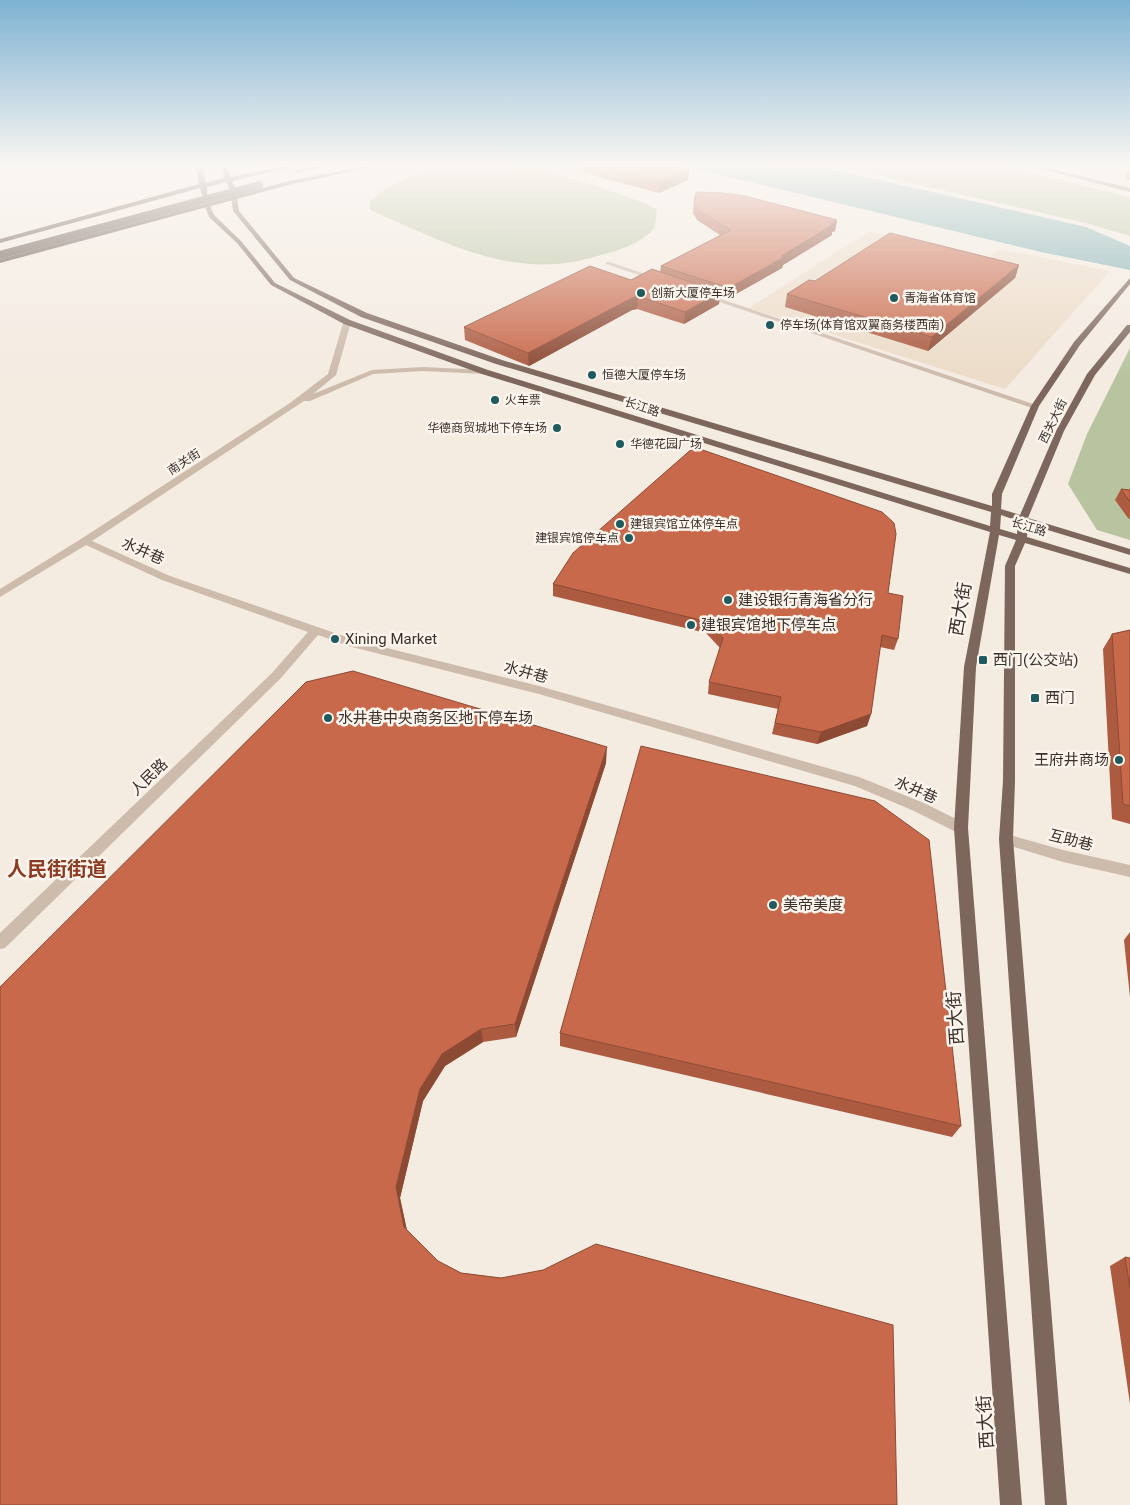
<svg xmlns="http://www.w3.org/2000/svg" width="1130" height="1505" font-family="Roboto,'Noto Sans SC',sans-serif">
<style>
.green{fill:#b8c4a0}
.plaza{fill:#ecdcc8}
.water{fill:#7fb0b2}
.lines{fill:none;stroke-linecap:round;stroke-linejoin:round}
.minor{fill:#cdbbac;fill-rule:evenodd}
.major{fill:#7d675c;fill-rule:evenodd}
.highway{fill:#5c4a42;fill-rule:evenodd}
.highway-bridge{stroke:#5c4a42;stroke-width:8}
.wall{fill:#ac5a40}
.shaded-wall{fill:#8c4a34}
.building{fill:#c8694b;stroke:#8c4a34}
.poi-dot{fill:#1f5a5e;stroke:#fbf5ee;stroke-width:2}
.labels{text-anchor:middle;dominant-baseline:central;stroke-width:5;stroke-linejoin:round;paint-order:stroke}
.far-poi-label{font-size:12px;fill:#3b302b;stroke:#fbf5ee;text-anchor:start}
.far-street-label{font-size:12px;fill:#3b302b;stroke:#fbf5ee}
.street-label{font-size:15px;fill:#3b302b;stroke:#fbf5ee}
.poi-label{font-size:15px;fill:#3b302b;stroke:#fbf5ee;text-anchor:start}
.near-street-label{font-size:18px;fill:#3b302b;stroke:#fbf5ee}
.district-label{font-size:20px;font-weight:bold;fill:#8c3b22;stroke:#fbf5ee}
</style>
<rect width="100%" height="100%" fill="#f4ebe1"/>
<path class="green" d="M475,164h34l27,5 51,14 52,18 18,8c-1,5 -1,14 -3,19 -8,12 -33,22 -46,25 -18,5 -35,10 -53,11 -64,5 -127,-29 -185,-54v-8c26,-28 69,-33 105,-38z
M827,164h165l138,33v39l-44,-13z
M1130,348v192l-33,-10 -29,-46 19,-50z"/>
<path class="plaza" d="M870,231l114,29 15,-11 111,22 -105,118 -256,-81z"/>
<path class="water" d="M676,164h133l277,63 44,19v24l-89,-18z"/>
<g class="lines">
<path class="minor" d="M606,262h4l49,17 -5,1 -48,-16z
M702,294h4l333,112 -7,2 -330,-112z
M344,320l7,2 -15,53 -23,19 59,-24 51,-3 62,3 4,2 -4,2 -62,-3 -50,3 -63,27h-6l-212,140 78,35 185,64 184,46 320,91 65,26 42,21 2,4 -2,4 -5,1 -5,-1 -42,-21 -59,-25 -316,-92 -187,-47 -34,-12 -38,44 -275,269 -5,1v-16l272,-260 36,-41 -146,-52 -76,-35 -86,52v-8l81,-50 209,-136 38,-29z
M1006,834l57,16 67,15v12l-67,-15 -62,-19 -2,-4 2,-4z"/>
<path class="major" d="M1022,164h10l98,24v4z
M234,195l3,2 2,14 55,67 73,35 135,47 490,146v-12l39,-88 43,-64 56,-64v6l-50,61 -41,61 -37,88 -1,15 19,6 36,-84 31,-57 40,-49h3v7l-35,43 -31,56 -36,87 102,31v6l-102,-31 -1,13 103,31v6l-105,-31 -10,23v215l-2,58 54,666h-22l-46,-666 4,-58 2,-215 11,-26 -17,-5 -23,132 -8,161 54,677h-22l-46,-677 10,-161 26,-135 -508,-158 -138,-50 -73,-39 -34,-42 -28,-26 -5,-13 5,-1 5,12 27,26 34,42 75,37 138,50 502,156 1,-14 -495,-148 -135,-47 -71,-37 -57,-69 -2,-14zM1001,515l17,6 -1,13 -17,-5z"/>
<path class="highway" d="M196,164h6l4,19 19,-5 -6,-14h6l6,13 62,-13h14l-75,17 3,7 -3,2 -2,-1 -4,-7 -19,5v10h-4l-3,-9 -200,55v-4l199,-55z
M320,164h12l-35,9 -3,-2z
M374,164h13l-95,20 -292,79v-4l289,-78z"/>
<path class="highway-bridge" d="M0,255l259,-70"/>
</g>
<path class="wall" d="M584,164h11l93,16 -29,13 -75,-20z
M1130,169v11l-5,-1 3,-9z
M694,202l143,18 -2,11 -3,1v3l-49,30 -1,3 -55,31 -7,-2 -1,7 -35,20 -47,-15 -5,1 -103,56 -64,-26 -1,-13 196,-55 1,-6 59,-31 -23,-15 -4,-7z
M1019,265l-4,13 -87,73 -143,-44 2,-13 28,-13z
M1121,489l9,1v29l-2,-1 -13,-18z
M553,584l335,9 10,46 -4,11 -14,-3 -9,67 -4,12 -50,18 -45,-10 6,-25 -70,-15 1,-12 11,-34 -14,-15 -153,-37z
M1130,630v194l-18,-5 -9,-170 9,-15z
M606,763l-90,274 -33,5 -38,24 -22,35 -23,97 7,32 31,31 23,12 432,52 -893,180z
M1130,932v65l-6,-57z
M560,1033l401,93 -9,11 -392,-91z
M1125,1257l5,1v146l-20,-138z"/>
<path class="shaded-wall" d="M689,169l-1,11 -29,13 1,-11z
M837,220l-2,11 -3,1v3l-49,30 -1,3 -55,31 2,-11z
M1019,265l-4,13 -87,73 4,-14z
M720,292l-1,12 -35,20 1,-12z
M638,296l-1,13 -5,1 -103,56 -1,-13 104,-55z
M871,714l-4,12 -50,18 4,-12z
M607,747l-1,16 -90,274 -1,-13z
M481,1029l2,13 -38,24 -22,35 -23,97 8,38 -4,-9 -8,-40 24,-98 22,-35z"/>
<path class="building" d="M594,164h75l20,5 -29,13z
M696,192l28,1 21,3 92,24 -6,4h3l-53,32 3,1 -55,31 -68,-22 70,-36 -33,-20 -4,-8z
M890,233l129,32 -87,72 -145,-43 22,-14 6,1z
M590,266l41,14 21,-11 68,23 -35,20 -47,-16 -6,2 -104,55 -64,-26z
M694,447l188,65 12,11 2,11 -8,59 15,3 -5,43 -16,-4 -11,79 -50,18 -46,-9 6,-26 -72,-15 14,-44 -15,-16 -155,-38 20,-31z
M1121,489l9,1v12z
M1130,630v176l-7,-2 -11,-170z
M353,671l254,76 -92,277 -34,5 -39,25 -22,35 -24,98 8,40 34,34 23,12 40,5 42,-8 53,-26 297,81 4,180h-897v-518l306,-305z
M641,746l234,55 54,39 32,286 -401,-93z
M1125,1257l5,1v30z"/>
<linearGradient id="sky" x2="0" y2="1"><stop stop-color="#7eb2d2"/><stop offset="0.44" stop-color="#faf6f2"/><stop offset="1" stop-color="#faf6f2" stop-opacity="0"/></linearGradient>
<rect width="1130" height="375" fill="url(#sky)"/>
<g class="poi-dot">
<circle cx="641" cy="293" r="5"/>
<circle cx="894" cy="298" r="5"/>
<circle cx="770" cy="325" r="5"/>
<circle cx="592" cy="375" r="5"/>
<circle cx="495" cy="400" r="5"/>
<circle cx="557" cy="428" r="5"/>
<circle cx="620" cy="444" r="5"/>
<circle cx="620" cy="524" r="5"/>
<circle cx="629" cy="538" r="5"/>
<circle cx="728" cy="600" r="5"/>
<circle cx="691" cy="625" r="5"/>
<circle cx="335" cy="639" r="5"/>
<rect x="978" y="655" width="10" height="10" rx="2.5"/>
<rect x="1030" y="693" width="10" height="10" rx="2.5"/>
<circle cx="328" cy="718" r="5"/>
<circle cx="1119" cy="760" r="5"/>
<circle cx="773" cy="905" r="5"/>
</g>
<g class="labels">
<g class="far-poi-label">
<text x="651" y="293">创新大厦停车场</text>
<text x="904" y="298">青海省体育馆</text>
<text x="780" y="325">停车场(体育馆双翼商务楼西南)</text>
<text x="602" y="375">恒德大厦停车场</text>
<text x="505" y="400">火车票</text>
<text x="547" y="428" text-anchor="end">华德商贸城地下停车场</text>
<text x="630" y="444">华德花园广场</text>
<text x="630" y="524">建银宾馆立体停车点</text>
<text x="619" y="538" text-anchor="end">建银宾馆停车点</text>
</g>
<g class="far-street-label">
<text transform="translate(642 407) rotate(18)">长江路</text>
<text transform="translate(1053 421) rotate(-64)">西关大街</text>
<text transform="translate(184 462) rotate(-33)">南关街</text>
<text transform="translate(1029 527) rotate(17)">长江路</text>
</g>
<g class="street-label">
<text transform="translate(143 551) rotate(24)">水井巷</text>
<text transform="translate(526 672) rotate(15)">水井巷</text>
<text transform="translate(149 777) rotate(-44)">人民路</text>
<text transform="translate(916 790) rotate(24)">水井巷</text>
<text transform="translate(1071 840) rotate(14)">互助巷</text>
</g>
<g class="poi-label">
<text x="738" y="600">建设银行青海省分行</text>
<text x="701" y="625">建银宾馆地下停车点</text>
<text x="345" y="639">Xining Market</text>
<text x="993" y="660">西门(公交站)</text>
<text x="1045" y="698">西门</text>
<text x="338" y="718">水井巷中央商务区地下停车场</text>
<text x="1109" y="760" text-anchor="end">王府井商场</text>
<text x="783" y="905">美帝美度</text>
</g>
<g class="near-street-label">
<text transform="translate(960 609) rotate(-80)">西大街</text>
<text transform="translate(955 1018) rotate(-94)">西大街</text>
<text transform="translate(985 1422) rotate(-94)">西大街</text>
</g>
<g class="district-label">
<text x="57" y="869">人民街街道</text>
</g>
</g>
</svg>
